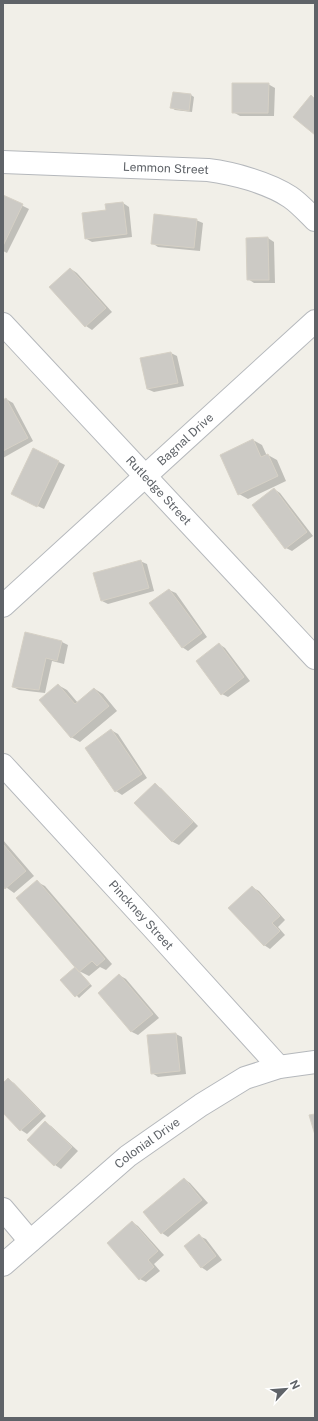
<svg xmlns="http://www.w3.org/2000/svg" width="318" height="1421" font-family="'Public Sans',sans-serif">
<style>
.shadow{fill:#0003}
.building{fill:#cccac5;stroke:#d6d1c6}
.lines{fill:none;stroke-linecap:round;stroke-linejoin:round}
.minor-casing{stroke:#b5b8bc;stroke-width:24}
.minor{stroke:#fff;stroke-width:22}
.labels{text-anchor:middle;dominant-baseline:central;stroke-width:3;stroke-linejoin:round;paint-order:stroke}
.street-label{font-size:12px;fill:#5f6368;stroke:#fff}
</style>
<rect width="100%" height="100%" fill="#f1efe8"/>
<path class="shadow" d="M268,84l7,4 -1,28h-34l-7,-4z
M173,93l18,2 3,2 -2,15 -17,-2 -3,-2z
M3,196l26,13 -22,44 -4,-2z
M123,203l6,4 3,30 -40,5 -7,-4 22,-27z
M196,220l7,3 -3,28 -42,-4 -6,-4z
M268,238l6,4 1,41h-21l-6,-4z
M71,269l6,4 35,39 -20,18 -6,-4z
M171,353l6,3 7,30 -30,6 -7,-3 -6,-30z
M6,399l7,4 20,38 -30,17v-57z
M253,440l9,5 5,11 1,-1 9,5 9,21 -38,18 -9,-5z
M33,449l32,16 -21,44 -26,-12z
M274,489l6,4 33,43 -21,15 -6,-3z
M140,561l7,3 7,27 -46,13 -6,-3z
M169,590l7,3 31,44 -19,14 -6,-4z
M62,642l6,3 -4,19 -12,-3 -7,32 -26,-3 -6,-3z
M219,644l6,4 25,33 -22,16 -6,-3z
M58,685l9,5 11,13 17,-14 8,5 14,17 -37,31 -9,-5z
M111,730l7,4 29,44 -25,17 -6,-4z
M155,785l6,3 37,38 -19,19 -6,-3 -37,-39z
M3,840l31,36 -20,17 -11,-8z
M37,882l8,4 67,78 -6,6 -6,-3 -11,9 -10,-5 13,15 -13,12 -17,-18 13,-12 4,3 -62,-72z
M252,887l7,4 26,29 -7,7 7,8 -15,14 -6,-4z
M119,975l7,4 33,39 -21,17 -6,-3 -33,-39z
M176,1034l6,3 4,37 -28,3 -6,-4z
M8,1079l6,4 32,33 -19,18 -6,-4 -18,-19v-27z
M45,1123l6,3 27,25 -17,18 -6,-4 -26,-25z
M184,1179l6,4 18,20 -40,34 -6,-4z
M132,1222l6,4 26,29 -10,9 6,7 -14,11 -6,-3z
M199,1236l7,3 16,21 -15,11 -6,-4z"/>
<path class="building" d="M232,83h37l-1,30h-36z
M173,92l18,2 -2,17 -19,-3z
M311,95l4,4v36l-22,-18z
M3,195l20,9 -20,42z
M123,202l4,32 -42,5 -3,-26 24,-3 -1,-6z
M154,214l43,5 -3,29 -43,-4z
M268,237l1,43h-22l-1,-42z
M70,268l36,40 -21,19 -36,-40z
M171,352l7,31 -31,6 -7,-31z
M6,398l22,40 -25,13v-51z
M253,439l8,18 7,-3 10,22 -40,19 -18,-40z
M33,448l26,13 -22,46 -26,-13z
M274,488l33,44 -22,17 -33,-44z
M141,560l8,28 -48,13 -8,-28z
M169,589l33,44 -20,15 -33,-45z
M25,632l37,9 -5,20 -11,-3 -7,32 -27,-3z
M219,643l25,34 -23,18 -25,-34z
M58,684l17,20 19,-16 15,18 -38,32 -32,-38z
M111,729l31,45 -27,18 -30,-44z
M155,783l38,39 -21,20 -38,-39z
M3,844l23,27 -21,18 -2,-3z
M37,880l68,79 -8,7 -5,-5 -13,11 -63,-74z
M252,886l28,30 -8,7 8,8 -16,15 -36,-38z
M75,967l15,17 -15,13 -15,-17z
M119,974l34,40 -22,18 -33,-39z
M176,1033l4,38 -29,3 -4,-39z
M8,1078l33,34 -21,19 -17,-18v-30z
M315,1114v21l-6,-20z
M45,1121l27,26 -18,19 -27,-26z
M184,1178l18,22 -41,34 -18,-22z
M132,1221l26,30 -10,9 6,7 -15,13 -32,-37z
M199,1234l17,22 -15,12 -17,-22z"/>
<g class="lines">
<defs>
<g id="minor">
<path id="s1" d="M3,162l205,8c25,3 61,13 82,27 9,6 17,15 25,23"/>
<path id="s2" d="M3,324l312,334"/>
<path id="s3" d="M3,606l312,-285"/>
<path id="s4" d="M3,765l149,162 127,140"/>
<path d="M3,1209l27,32"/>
<path id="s5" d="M3,1265l125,-109 73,-51 44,-27 34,-11 36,-5"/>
</g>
</defs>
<use href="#minor" class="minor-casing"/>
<use href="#minor" class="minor"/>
</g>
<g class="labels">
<g class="street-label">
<text stroke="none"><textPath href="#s1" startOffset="163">Lemmon Street</textPath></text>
<text stroke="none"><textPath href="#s3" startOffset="247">Bagnal Drive</textPath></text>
<text stroke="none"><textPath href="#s2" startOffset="228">Rutledge Street</textPath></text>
<text stroke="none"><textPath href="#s4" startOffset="204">Pinckney Street</textPath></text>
<text stroke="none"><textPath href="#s5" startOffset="189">Colonial Drive</textPath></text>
</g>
</g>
<rect width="318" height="1421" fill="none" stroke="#5f6368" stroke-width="8"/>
<g transform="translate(286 1389) rotate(64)" stroke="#ffffff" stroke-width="3" paint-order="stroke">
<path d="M0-3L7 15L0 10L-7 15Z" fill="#5f6368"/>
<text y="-6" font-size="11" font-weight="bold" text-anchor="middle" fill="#5f6368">N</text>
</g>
</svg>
